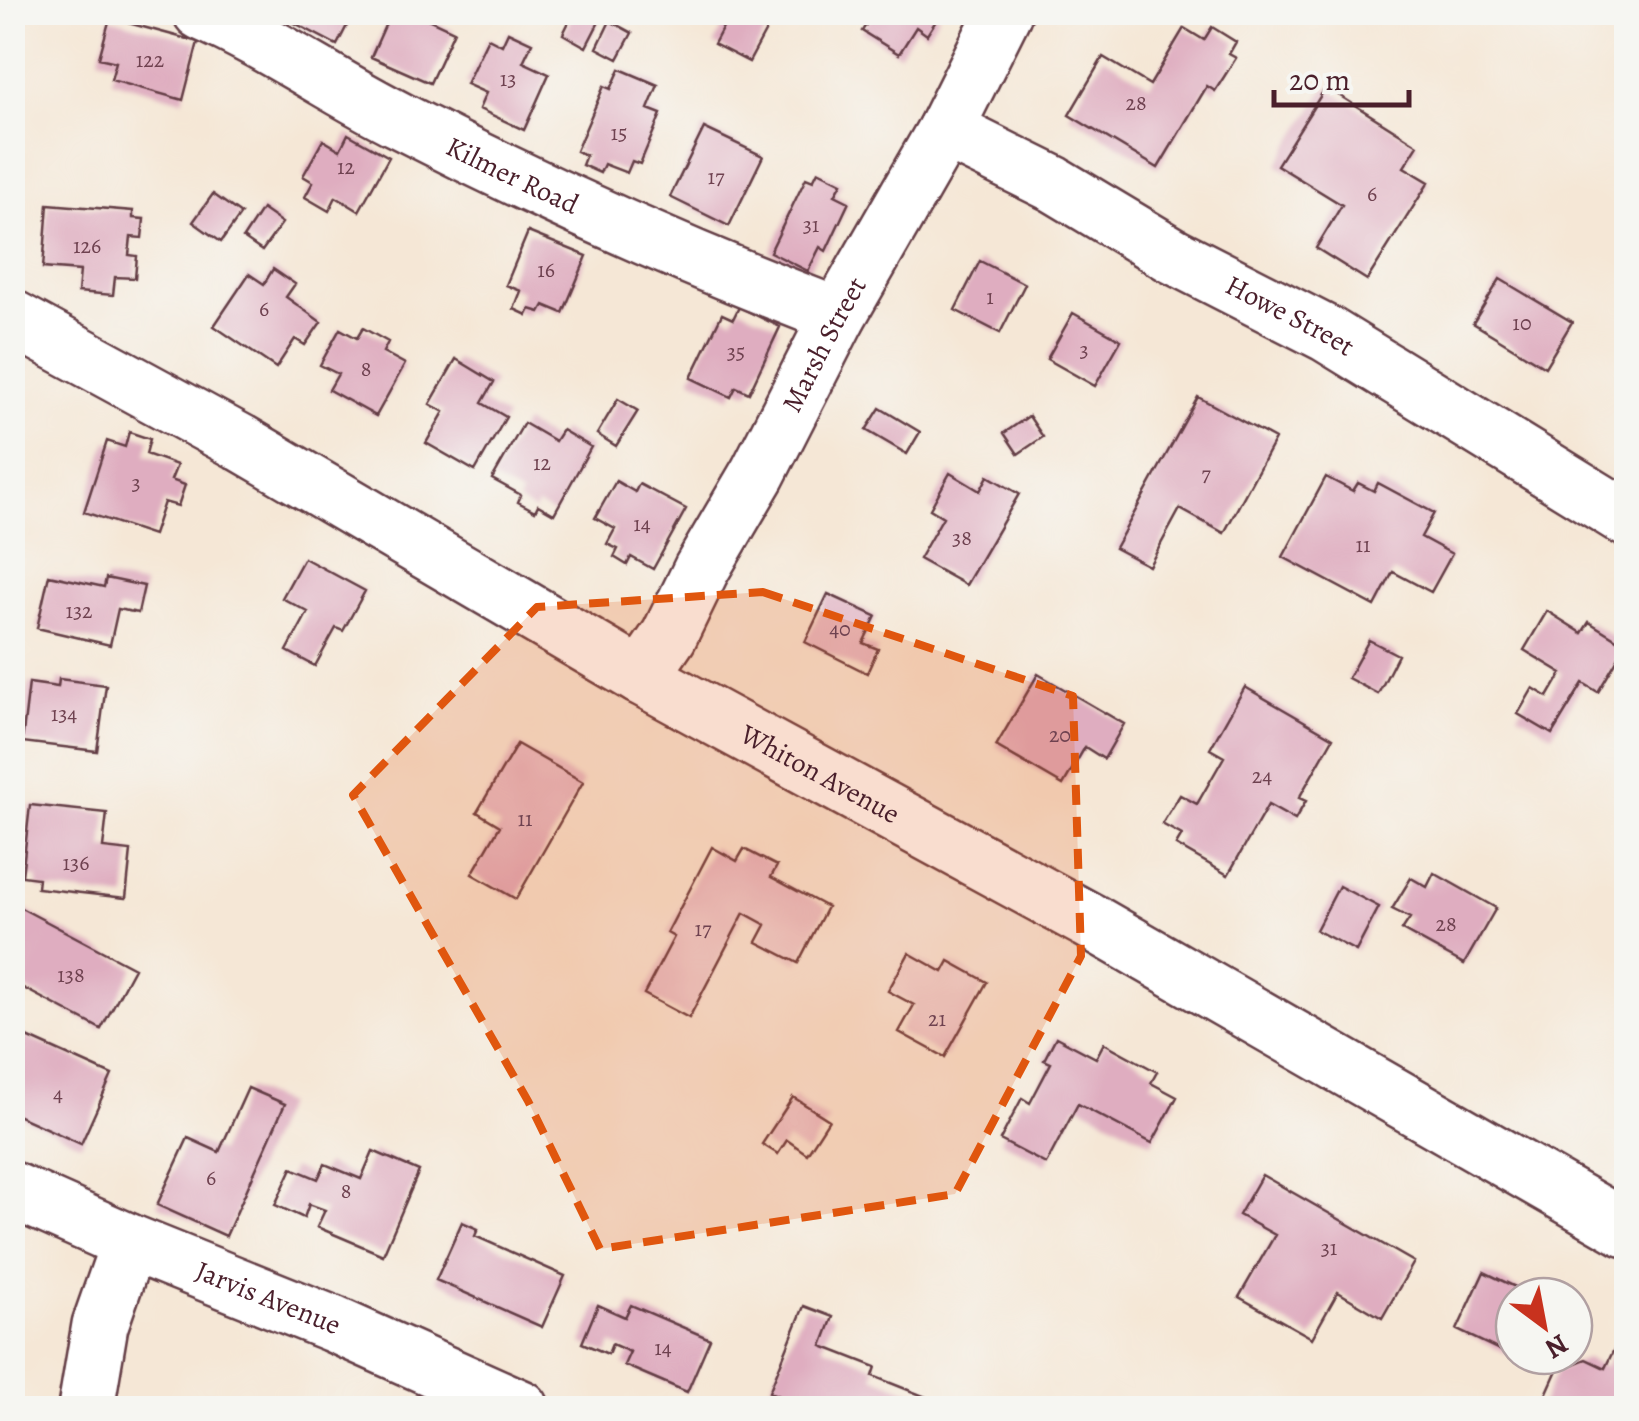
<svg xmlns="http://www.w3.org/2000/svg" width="1639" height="1421" font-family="Alegreya,serif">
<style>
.building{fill:#dfadc0}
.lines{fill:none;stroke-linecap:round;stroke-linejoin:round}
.minor-casing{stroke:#643d45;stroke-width:60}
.minor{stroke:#fff;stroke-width:55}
.marked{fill:#e0560e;fill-opacity:0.2;stroke:#e0560e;stroke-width:8;stroke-dasharray:20 12;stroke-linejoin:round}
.labels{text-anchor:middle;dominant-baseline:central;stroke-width:9;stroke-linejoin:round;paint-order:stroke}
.number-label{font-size:22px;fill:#6f4250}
.street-label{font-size:28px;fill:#4a1f2b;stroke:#f6f6f2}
</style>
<rect width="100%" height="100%" fill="#f6f6f2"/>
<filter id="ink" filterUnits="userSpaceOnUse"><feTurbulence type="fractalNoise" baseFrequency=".01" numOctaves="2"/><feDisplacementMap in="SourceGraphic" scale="20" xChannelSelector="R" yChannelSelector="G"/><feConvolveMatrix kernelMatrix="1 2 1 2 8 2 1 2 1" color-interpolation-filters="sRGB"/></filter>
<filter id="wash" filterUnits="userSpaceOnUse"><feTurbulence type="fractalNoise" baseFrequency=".0048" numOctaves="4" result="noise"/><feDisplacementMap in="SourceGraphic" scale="40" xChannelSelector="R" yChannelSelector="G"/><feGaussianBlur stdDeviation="2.25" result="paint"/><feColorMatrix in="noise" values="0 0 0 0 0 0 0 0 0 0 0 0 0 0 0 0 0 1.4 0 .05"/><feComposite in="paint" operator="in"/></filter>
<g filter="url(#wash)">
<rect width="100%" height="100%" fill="#f5e7d6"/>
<g id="blocks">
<path class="building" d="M291,12h63l-17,33 -50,-26z
M391,12h22l41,19 -24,52 -59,-26z
M574,12h30l-18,35 -23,-13z
M731,12h15l23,13 -20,37 -35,-18z
M874,12h60l5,4 -12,19 -11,-8 -17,27 -37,-23z
M110,18l88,24 -15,58 -72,-20 5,-18 -17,-4z
M610,21l22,12 -14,26 -21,-11z
M1212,27l24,15 -7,12 7,4 -21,33 -8,-5 -49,82 -89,-53 34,-58 47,28 34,-57 20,12z
M508,32l24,11 -9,19 26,12 -25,56 -45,-21 7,-16 -20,-9 22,-46 14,7z
M620,69l38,16 -10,24 13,5 -21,50 -8,-3 -5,12 -23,-9 -4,9 -18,-8 4,-10 -10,-4 28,-65 7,3z
M1326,87l92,58 -14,22 25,15 -62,98 -51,-32 26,-43 -65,-40z
M704,128l59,28 -34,70 -59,-29z
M348,134l41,23 -30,54 -23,-14 -7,14 -24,-14 8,-15 -10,-6 20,-36 17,10z
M818,171l24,12 -7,12 14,7 -23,49 -6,-4 -12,24 -38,-19 36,-74 7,3z
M213,194l28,20 -20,28 -28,-20z
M48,204l85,7v7l11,1 -2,19 -11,-1 -2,18 8,1 -2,22 -20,-1 -2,18 -35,-3 2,-21 -37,-3z
M262,209l20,14 -20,28 -19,-13z
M528,232l59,24 -24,57 -19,-8 -4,7 -10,-3 -3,6 -13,-6 7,-18 -15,-6z
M980,261l45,23 -25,49 -45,-23z
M273,269l22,15 -9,13 35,25 -16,23 -10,-6 -19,29 -62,-42 35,-52 15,10z
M1500,279l72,43 -27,45 -72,-44z
M739,307l41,20 -31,66 -13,-6 -5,10 -40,-19 31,-64 11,5z
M1073,313l48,27 -26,46 -48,-27z
M363,328l25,14 -5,10 22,12 -29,52 -47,-26 9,-16 -18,-9 20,-36 17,9z
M456,359l38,23 -12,21 24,14 -31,54 -49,-28 18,-31 -14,-8z
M1198,397l77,42 -51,94 -44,-24 -31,57 -34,-18z
M618,399l20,12 -22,35 -19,-12z
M880,408l40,24 -13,22 -41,-24z
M1029,416l14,21 -25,17 -14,-21z
M524,423l31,18 7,-11 29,17 -37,67 -16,-9 -3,6 -17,-9 3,-7 -29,-16z
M129,432l21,7 -4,15 31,11 -6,15 14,5 -7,21 -14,-4 -11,33 -69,-23 23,-71 18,6z
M950,473l30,18 8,-15 31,18 -53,91 -47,-26 24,-42 -13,-8z
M1326,477l27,14 5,-8 16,8 4,-8 56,30 -13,24 31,17 -21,38 -38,-20 -18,34 -92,-49z
M616,481l19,11 4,-8 47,25 -33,60 -22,-12 -4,8 -13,-8 4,-8 -11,-5 8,-15 -20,-11z
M304,558l61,33 -22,40 -7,-3 -21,38 -28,-15 21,-39 -26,-14z
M49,575l55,12 2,-9 38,8 -6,27 -20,-4 -8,36 -73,-17z
M828,594l48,22 -13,27 15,6 -11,24 -62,-31z
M1547,611l35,22 7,-11 37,23 -28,47 -15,-9 -31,51 -34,-20 15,-26 15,9 14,-24 -38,-23z
M1369,640l29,15 -20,39 -30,-16z
M1038,674l86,50 -20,35 -19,-12 -22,38 -67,-39z
M59,679l47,6 -9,66 -75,-9 7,-59 29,4z
M1245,687l88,51 -34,60 7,3 -11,19 -27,-15 -40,70 -52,-30 6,-10 -20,-11 18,-29 17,9 27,-47 -14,-8z
M517,744l66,38 -67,117 -44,-25 28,-48 -23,-14z
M30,805l77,8 -4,35 28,3 -5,47 -89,-10 1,-10 -16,-2z
M712,847l25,14 7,-12 33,17 -6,11 56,30 -29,56 -41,-21 9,-17 -22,-12 -55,105 -45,-24 30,-57 -7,-4z
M1434,873l62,35 -32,56 -62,-34 8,-12 -18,-9 19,-31 16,9z
M1339,886l40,21 -23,44 -40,-21z
M21,908l113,60 -33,61 -89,-47v-58z
M909,953l34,19 6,-11 38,21 -42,75 -46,-25 15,-27 -26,-14z
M14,1031l98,44 -31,69 -69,-31z
M1056,1037l40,21 8,-15 53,29 -6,11 26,14 -25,46 -74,-39 -32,60 -46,-24 22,-42 8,5 21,-40 -7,-3z
M248,1088l37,16 -59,132 -69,-31 31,-67 31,14z
M793,1097l36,23 -22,34 -20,-14 -9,14 -16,-10z
M373,1151l46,20 -36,84 -66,-28 8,-17 -16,-6 -5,14 -29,-13 17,-37 26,11 7,-15 36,15z
M1262,1175l152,87 -32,56 -44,-26 -26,46 -73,-41 36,-62 -36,-20z
M462,1222l16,7 -3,7 90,40 -23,51 -106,-47z
M1484,1272l50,24h-20v61l-57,-27z
M598,1305l27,12 6,-12 79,34 -23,53 -63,-27 6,-13 -18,-8 -4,10 -26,-11z
M804,1306l29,11 -11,29 54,21 -3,9 63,25 -3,7h-138l2,-5 -28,-11z
M1617,1343l9,5v60h-86l17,-38 29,-11 19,9z"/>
</g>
</g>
<g filter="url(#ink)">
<use href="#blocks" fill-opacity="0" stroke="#643d45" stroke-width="2.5"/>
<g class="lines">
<defs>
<g id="minor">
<path id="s1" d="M201,12c69,30 132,75 200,109 142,73 288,138 437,195"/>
<path id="s2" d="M945,130l109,54 120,72 153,78 299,184"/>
<path id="s3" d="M12,318l228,124 401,235 447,243 538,309"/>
<path id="s4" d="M641,677l28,-41 32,-66 57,-97 80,-157 107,-186 59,-118"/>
<path id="s5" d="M12,1190l117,52 204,82 188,84"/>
<path d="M86,1408l14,-83 29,-83"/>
</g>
</defs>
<use href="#minor" class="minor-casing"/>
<use href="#minor" class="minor"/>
</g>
</g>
<path class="marked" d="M763,592l310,104 8,260 -126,238 -355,55 -72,-148 -175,-306 184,-188z"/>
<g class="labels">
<g class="number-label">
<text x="150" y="60">122</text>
<text x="508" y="79">13</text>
<text x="1136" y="103">28</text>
<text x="619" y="133">15</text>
<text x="346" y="167">12</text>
<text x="716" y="177">17</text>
<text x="1372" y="194">6</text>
<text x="811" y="225">31</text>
<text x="87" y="246">126</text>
<text x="546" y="270">16</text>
<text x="990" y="297">1</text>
<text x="264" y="309">6</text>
<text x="1522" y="323">10</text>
<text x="1084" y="350">3</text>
<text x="736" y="352">35</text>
<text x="366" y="369">8</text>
<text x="542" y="463">12</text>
<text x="1206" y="474">7</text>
<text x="136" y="483">3</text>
<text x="642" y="524">14</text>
<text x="962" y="538">38</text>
<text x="1363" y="545">11</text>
<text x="79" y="611">132</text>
<text x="840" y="629">40</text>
<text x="64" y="714">134</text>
<text x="1060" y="735">20</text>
<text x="1262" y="776">24</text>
<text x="525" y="819">11</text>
<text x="76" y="863">136</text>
<text x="1446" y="924">28</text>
<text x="703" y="929">17</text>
<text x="71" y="975">138</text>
<text x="937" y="1019">21</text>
<text x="58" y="1094">4</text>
<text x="211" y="1178">6</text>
<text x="346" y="1191">8</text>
<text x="1329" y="1248">31</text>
<text x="663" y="1348">14</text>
</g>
<g class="street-label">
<text stroke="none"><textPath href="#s1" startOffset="352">Kilmer Road</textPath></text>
<text stroke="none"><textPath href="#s2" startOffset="392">Howe Street</textPath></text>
<text stroke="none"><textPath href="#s4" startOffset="380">Marsh Street</textPath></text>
<text stroke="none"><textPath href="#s3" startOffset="928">Whiton Avenue</textPath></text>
<text stroke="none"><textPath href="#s5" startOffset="278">Jarvis Avenue</textPath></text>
</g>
</g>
<rect width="1639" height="1421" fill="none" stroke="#f6f6f2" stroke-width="50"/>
<g transform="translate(1544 1326) rotate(148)"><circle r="48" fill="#f6f6f2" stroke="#b1a0a2" stroke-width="2.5"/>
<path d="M0-8L18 38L0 25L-18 38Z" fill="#c8321e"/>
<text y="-15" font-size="28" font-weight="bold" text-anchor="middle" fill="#4a1f2b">N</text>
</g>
<path d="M1274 90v15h135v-15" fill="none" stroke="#4a1f2b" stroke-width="5"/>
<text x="1289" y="90" font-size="30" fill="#4a1f2b" stroke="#f6f6f2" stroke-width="8" paint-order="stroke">20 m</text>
</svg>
